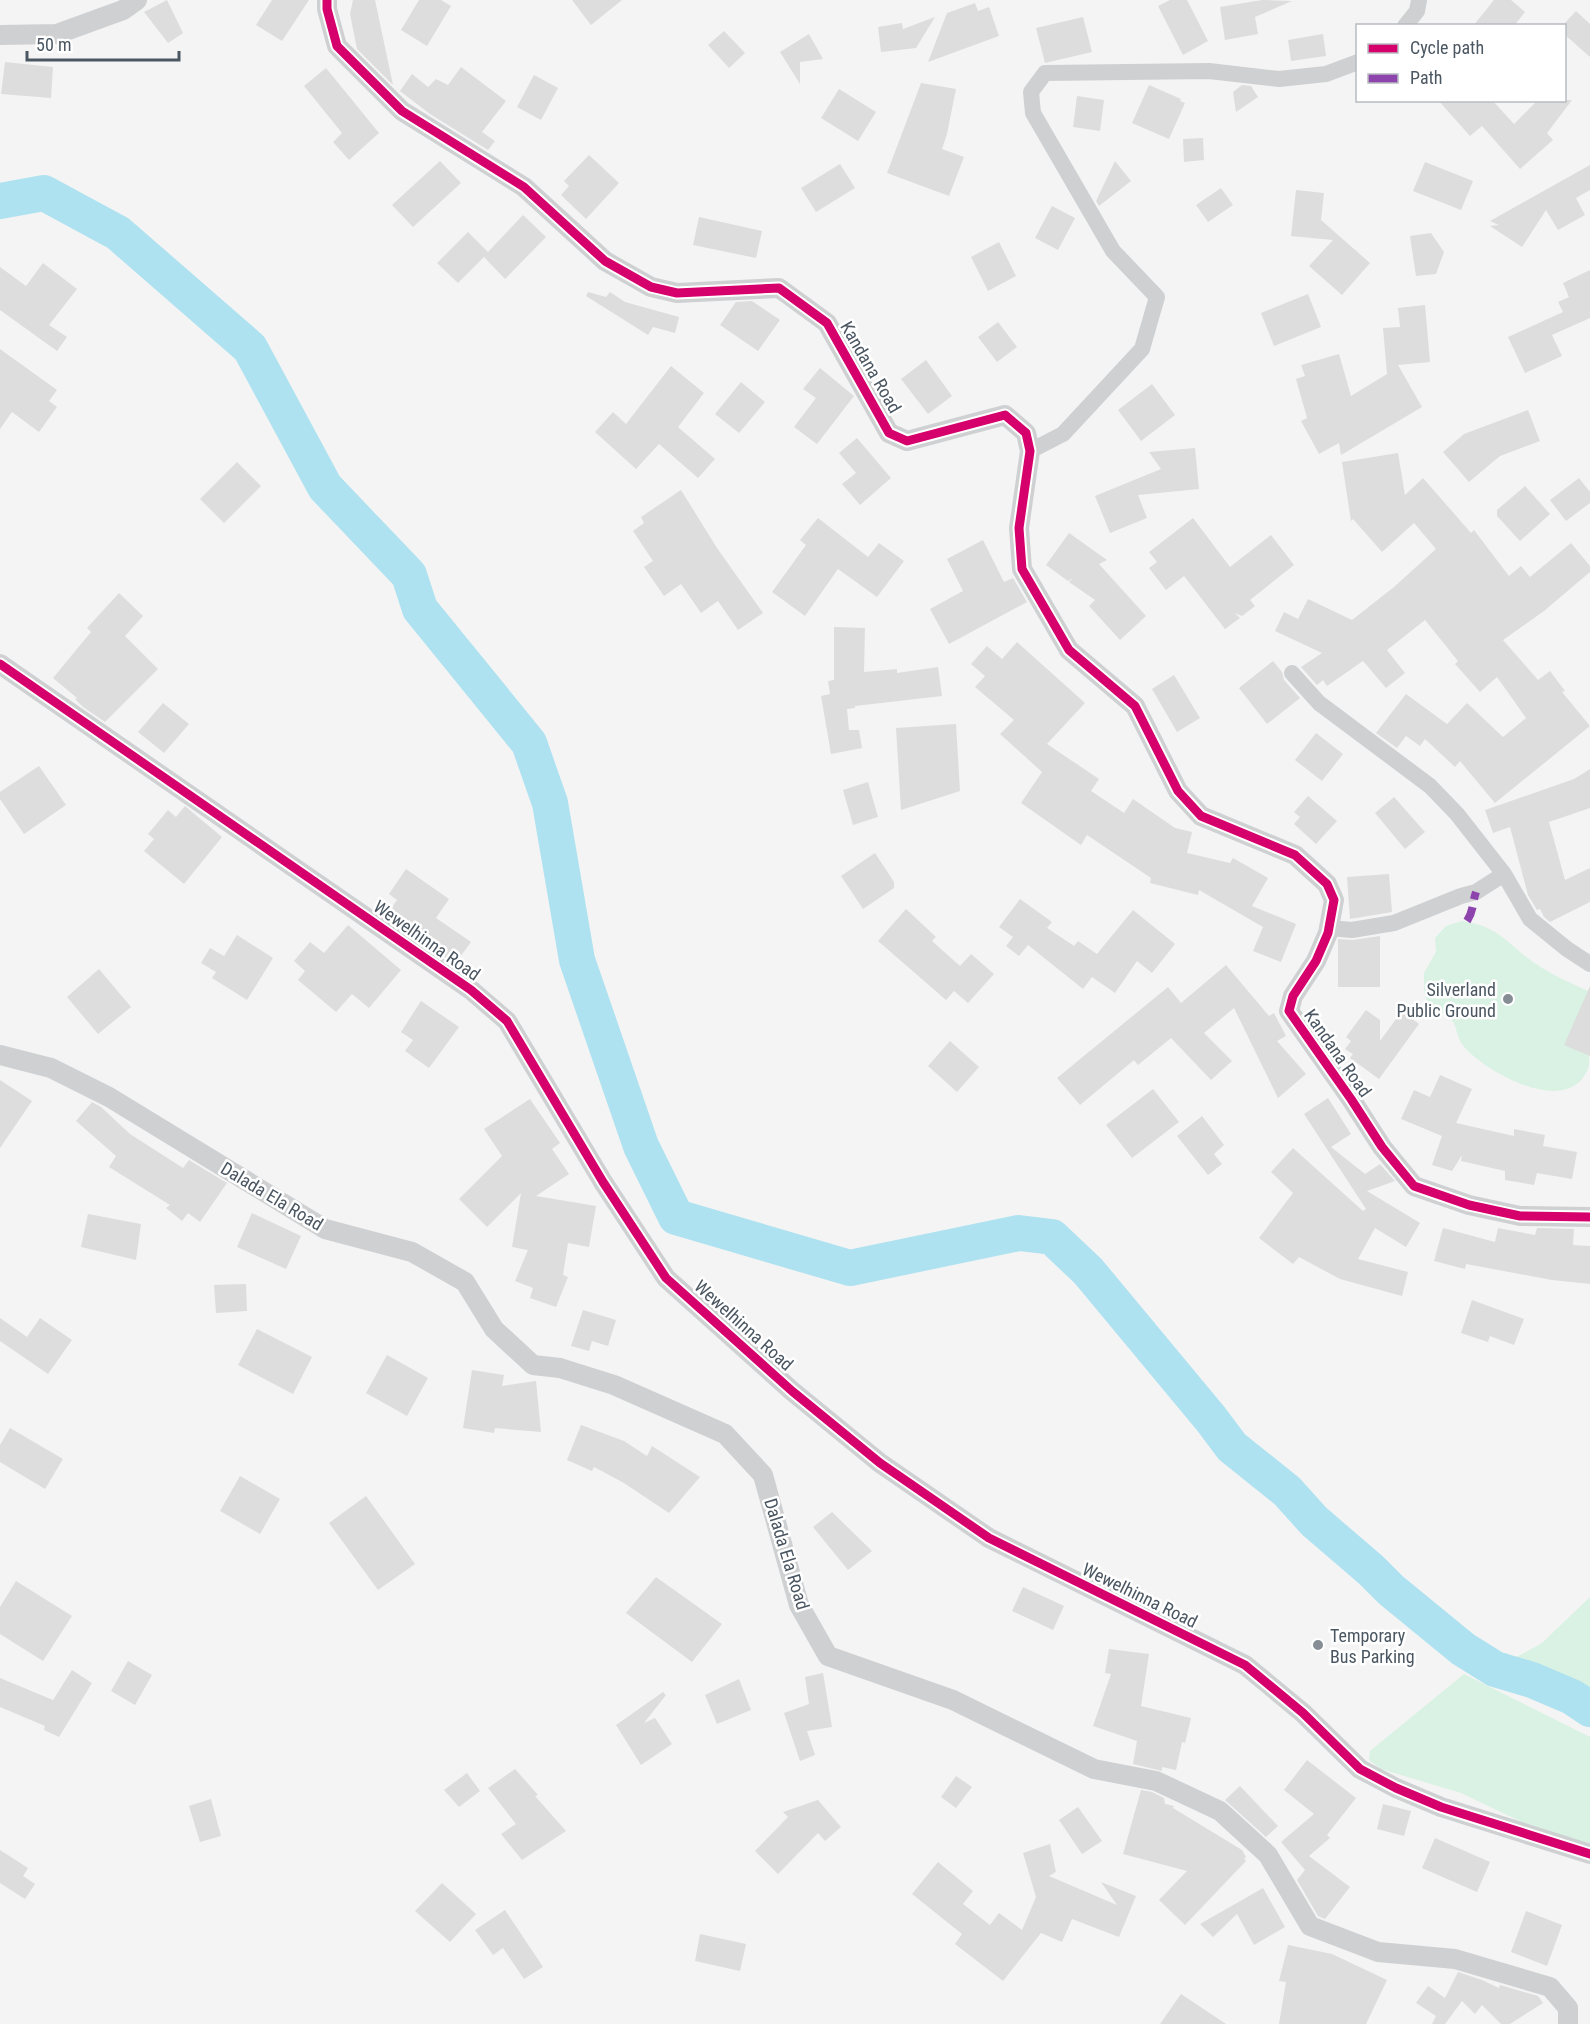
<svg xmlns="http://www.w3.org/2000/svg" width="1590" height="2024" font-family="'Roboto Condensed',sans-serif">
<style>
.green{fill:#d9f2e3}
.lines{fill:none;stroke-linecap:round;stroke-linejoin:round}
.river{stroke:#aee2f0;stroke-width:36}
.building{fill:#ddddde}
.minor{stroke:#ced0d2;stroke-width:16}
.tertiary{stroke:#ced0d2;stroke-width:20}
.quiet{stroke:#8e44ad;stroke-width:8;stroke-dasharray:15 8;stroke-linecap:butt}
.cycleway-casing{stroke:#fff;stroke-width:13}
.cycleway{stroke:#d6006c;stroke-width:9}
.poi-dot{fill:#868d94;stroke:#fff;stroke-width:2}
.labels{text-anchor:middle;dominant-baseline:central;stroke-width:5;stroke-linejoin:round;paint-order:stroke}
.street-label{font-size:18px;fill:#4a5661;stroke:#fff}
.poi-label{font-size:18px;fill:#4a5661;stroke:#fff;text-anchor:end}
</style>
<rect width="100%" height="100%" fill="#f4f4f4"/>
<path class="green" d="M1462,921c38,6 42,20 71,41 17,12 38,21 57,30 0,16 0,61 -1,74 -18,53 -98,9 -123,-17 -6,-7 -8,-12 -10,-20 -3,-13 -16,-18 -27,-22l-5,-15v-19l12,-21 -1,-14 11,-12z
M1590,1597v113c-29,-20 -61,-31 -95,-41l47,-26z
M1464,1674l126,63v107l-35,-6 -94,-45 -80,-24 -12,-9 1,-9z"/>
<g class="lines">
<path class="river" d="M0,201l44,-8 74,40 132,115 75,139 84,88 11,34 109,134 21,60 27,157 64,186 35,71 174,51 169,-35 33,4 36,34 123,148 21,28 55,44 27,30 57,49 20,20 72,59 32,20 37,11 40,17 18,12"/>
</g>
<path class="building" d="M167,0l16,33 -15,10 -24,-31z
M272,0h37l-27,41 -26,-16z
M353,0h22l18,85 -36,-36 -7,-35z
M419,0h22l10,6 -24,40 -26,-16z
M572,0h50l-31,25z
M1170,0h17l21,41 -25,14 -25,-49z
M1262,0l30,1 -37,16 3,17 -33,6 -5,-33z
M1494,0h17l14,12 -11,14h-41z
M975,3l3,8 11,-4 10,29 -71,26 19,-49z
M1576,11l14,13v33l-26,-23v-10z
M935,17l-19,31 -35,4 -3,-25 24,-4 1,6z
M1083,17l9,35 -47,11 -9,-35z
M724,31l21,22 -16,15 -21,-23z
M809,34l14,25 -23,3v22l-20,-32z
M1323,34l3,22 -35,5 -3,-21z
M5,62l48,5 -2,31 -50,-4z
M461,67l45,34 -24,31 13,9 -7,9 -58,-36 -30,-23 12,-17 16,13 8,-8 12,6z
M326,68l53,65 -30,27 -16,-18 9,-9 -38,-47z
M534,75l24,13 -17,32 -24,-13z
M921,83l35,6 -9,45 -5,15 22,8 -15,39 -62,-23z
M1149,85l32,14 -1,2 5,2 -16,36 -37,-16z
M1242,85l9,1 7,11 -22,15 -3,-20z
M839,89l37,23 -18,29 -37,-23z
M1077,96l27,4 -4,31 -27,-4z
M1438,100h54l22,24 24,-24h34l-25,33 6,7 -33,29 -38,-43 -12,10z
M1203,138l1,22 -20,2 -1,-23z
M589,155l30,28 -33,36 -25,-24 8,-9 -5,-5z
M440,161l21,22 -48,44 -21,-22z
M1115,161l16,20 -32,25 -3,-5z
M1425,162l48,19 -12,29 -48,-19z
M840,164l15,24 -39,24 -15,-24z
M1590,165v25l-14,8 9,17 -27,15 -12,-20 -24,37 -32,-21 9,-1 -9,-4z
M1221,188l12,17 -25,17 -12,-17z
M1296,190l28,3 -3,27 49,43 -28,32 -33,-29 24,-26 -42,-4z
M1052,206l23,12 -17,32 -23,-12z
M523,215l23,22 -41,42 -21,-22 -26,26 -21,-20 31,-31 20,20z
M699,217l63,14 -6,27 -63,-13z
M1431,233l13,19 -8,22 -20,2 -6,-40z
M999,242l17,34 -28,15 -17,-34z
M43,263l34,26 -28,36 18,12 -10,14 -57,-41v-43l26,19z
M1590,270v48l-38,17 10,21 -37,17 -17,-36 55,-25 -5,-10 11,-5 -6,-14z
M588,292l18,5 4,-5 15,10 54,15 -4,16 -22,-6 -5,8 -62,-39z
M1308,294l13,33 -47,19 -13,-33z
M752,301l28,19 -22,31 -38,-26 16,-23z
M1425,305l5,57 -32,3 24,42 -81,48 -2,-12 -20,11 -18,-33 6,-3 -11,-39 9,-3 -4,-11 38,-11 12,42 36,-22 -4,-46 17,-1 -2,-19z
M998,322l19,25 -20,15 -19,-25z
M0,349l57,41 -8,11 8,6 -18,25 -27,-20 -12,17z
M926,360l26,36 -24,18 -27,-35z
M671,366l33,27 -26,34 37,32 -17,19 -39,-34 -23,25 -41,-37 18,-20 13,12z
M820,368l34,28 -37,48 -23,-17 22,-29 -13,-9z
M741,382l24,20 -26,31 -24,-19z
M1152,384l23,31 -34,26 -23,-31z
M1528,410l12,31 -40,15 -31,26 -26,-30 21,-18z
M857,438l34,40 -31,27 -18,-21 14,-11 -17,-20z
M1195,448l4,41 -61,6 9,23 -37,15 -15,-37 66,-27 -12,-17z
M1398,453l7,42 18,-17 48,55 3,-3 35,46 12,-10 9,11 41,-34 19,23v6l-46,39 -41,29 35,40 12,-9 15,20 -3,1 28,34 -95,77 -35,-42 -5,6 -30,-28 -5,7 -14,-10 -9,12 -21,-15 30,-39 41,30 20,-21 36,34 23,-19 -29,-41 -17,15 -25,-28 3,-3 -33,-41 -38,30 18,23 -19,15 -23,-27 -36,25 -4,-6 -6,5 -16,-18 21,-14 -47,-22 9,-19 14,7 10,-20 44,21 42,-33 42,-38 -22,-26 -32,29 -29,-33 -2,2 -9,-59z
M237,462l24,24 -37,37 -24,-24z
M1579,478l11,14v11l-24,18 -16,-21z
M1525,486l25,28 -30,27 -23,-25v-6z
M681,490l36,58 46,65 -25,17 -20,-29 -17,12 -20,-29 -17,12 -20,-29 9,-6 -20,-30 11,-8 -3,-6z
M818,518l50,39 11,-14 25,18 -27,36 -39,-28 -33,47 -33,-24 34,-47 -6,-5z
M1193,518l37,49 41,-32 23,30 -44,35 5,6 -13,10 -7,-3 5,5 -15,11 -41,-53 -18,14 -17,-22 8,-6 -8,-10z
M1069,533l38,27 -8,4 47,52 -26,24 -31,-34 6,-6 -26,-18 4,-4 -5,3 -22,-16z
M983,540l21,42 9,-4 14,24 -78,42 -19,-35 33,-18 -16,-32z
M119,593l24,23 -18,20 33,33 -53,53 -22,-15 -8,-8 2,-1 -24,-20 38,-46 -4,-4z
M834,627l31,1 -1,44 33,-3v4l41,-6 4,29 -87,10v2l-8,1 2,21h10l3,18 -31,6 -10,-58 9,-2 -2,-13 6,-1z
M1017,642l68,61 -38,41 52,35 -8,12 33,22 9,-14 42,29 17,4 -5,21 43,10 3,-5 35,20 -16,28 44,18 -15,38 -28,-11 10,-24 -64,-37 -1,5 -48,-12 1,-5 -64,-43 -6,10 -60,-42 21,-31 -42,-38 14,-14 -39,-33 10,-11 -14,-12 16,-18 15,13z
M1273,661l9,11 2,8 16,18 -33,26 -28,-36z
M1174,675l26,43 -23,14 -25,-43z
M163,703l26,21 -25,29 -26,-21z
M956,724l4,67 -59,19 -5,-82z
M1316,733l27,21 -21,27 -27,-21z
M39,766l27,39 -42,29 -24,-35v-7z
M1590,769v39l-41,14 16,58 25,-12v34l-40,20 -6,-5 -4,-8 -3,1 -9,-15 -18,-68 -17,6 -8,-23 89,-31z
M868,782l10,35 -25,8 -10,-35z
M1308,796l29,25 -21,23 -22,-20 6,-7 -6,-5z
M1394,797l31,35 -20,17 -30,-36z
M185,806l37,31 -38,47 -40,-33 10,-12 -6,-5 20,-24 8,7z
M875,853l19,29v6l-31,21 -22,-33z
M406,869l43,30 -13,19 35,24 -16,22 -69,-48 11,-16 -8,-6z
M1389,874l3,38 -42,7 -3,-42z
M1020,899l32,23 -5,6 27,18 4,-5 19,13 36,-44 42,34 -23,29 -15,-12 -22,32 -23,-16 -9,12 -55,-44 -9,11 -13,-10 7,-9 -14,-10z
M906,909l30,28 -4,4 28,25 11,-12 23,20 -26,29 -14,-12 -8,9 -68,-59z
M348,925l53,45 -32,38 -17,-14 -16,18 -38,-32 7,-9 -11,-10 16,-19 14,11z
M237,935l36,23 -26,42 -35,-22 4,-6 -15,-9 9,-15 14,8z
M1380,936v51h-42v-48l15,1z
M1226,965l43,51 5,-3 12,23 -9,5 29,33 -28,24 -44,-90 -30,25 28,28 -21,19 -40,-42 -33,27 -4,-5 -54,45 -23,-27 111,-91 13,16z
M99,969l32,38 -33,27 -31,-37z
M1590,986v70l-26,-11z
M421,1001l38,26 -30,41 -24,-17 8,-11 -12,-8z
M1366,1010l14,10v21l22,-30 17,13 -40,55 -29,-21 3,-4 -8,-5 6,-8 -5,-4z
M950,1041l29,26 -22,25 -29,-26z
M1440,1075l32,14 -16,34 58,13v-7l31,6 -2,11 34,6 -5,27 -35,-6 -3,12 -29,-5v-9l-44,-10 1,-6 -10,16 -20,-6 10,-29 -41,-17 13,-29 16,7z
M0,1080l32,21 -32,47z
M1153,1089l26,33 -47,36 -26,-33z
M1328,1098l23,36 -20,13 34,27 15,-10 15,17 -28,10 53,32 -14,24 -31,-19 -17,31 50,13 -6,24 -62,-17 -41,-22 -6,7 -34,-26 34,-45 -22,-21 22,-24 70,63 3,-2 -62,-95z
M530,1099l30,44 -8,6 17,25 -33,22 60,10 -7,41 -21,-4 -5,32 5,2 -12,30 -26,-9 3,-10 -18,-7 13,-31 -16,-3 9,-54 -34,34 -28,-28 43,-43 -18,-27z
M92,1102l9,5 29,27 53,34 6,-8 38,23 -27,39 -12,-9 -6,8 -16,-13 4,-3 -61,-38 7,-11 -40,-35z
M1202,1116l22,29 -10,9 8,10 -14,11 -31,-39z
M252,1213l49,23 -15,33 -49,-22z
M88,1214l53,10 -5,36 -55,-13z
M1443,1228l52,14 3,-14 37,7 2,-7 37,1 -1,16 17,1v38l-38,-4 -86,-16 -1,5 -31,-8z
M246,1284l1,27 -31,2 -2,-28z
M1472,1300l52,19 -10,26 -24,-9 -2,6 -27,-9z
M583,1310l33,10 -8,26 -16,-5 -3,10 -18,-5z
M0,1318l27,19 13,-19 32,22 -24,34 -48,-33z
M257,1329l55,28 -19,37 -55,-29z
M387,1355l41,23 -21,38 -41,-23z
M472,1370l32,5 -2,11 34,-5 5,51 -46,-4 -1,5 -31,-5z
M581,1425l43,16 23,15 5,-10 48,31 -31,36 -45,-30 -30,-16 -2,4 -25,-11z
M10,1428l53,31 -18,30 -45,-27v-17z
M240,1476l40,23 -20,35 -40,-23z
M366,1496l49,68 -37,26 -49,-67z
M832,1512l40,39 -24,19 -35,-43z
M656,1577l66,47 -30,38 -66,-49z
M16,1581l56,35 -29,45 -43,-27v-27z
M1023,1587l41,19 -11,24 -41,-19z
M1109,1649l40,5 -8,52 50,12 -6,25 -3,-1 -6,28 -14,-3v4l-29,-7 4,-23 -44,-15 18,-52 -6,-1z
M128,1661l24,14 -17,30 -24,-14z
M72,1670l20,13 -33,54 -15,-7 1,-4 -45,-19v-29l53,22z
M823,1673l9,54 -25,4 8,24 -15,6 -16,-48 25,-9 -4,-27z
M739,1679l12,31 -34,14 -12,-29z
M663,1692l3,3 -22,28 11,-5 17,26 -31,21 -25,-40z
M1307,1760l49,38 -29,37 3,3 -21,18 41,31 -25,32 -7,-3 -21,-36 8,-10 -24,-28 33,-28 -30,-24z
M515,1769l23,26 -3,1 31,35 -44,29 -21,-26 15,-10 -28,-36z
M467,1773l13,18 -21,16 -15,-17z
M956,1776l16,11 -16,21 -15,-11z
M1240,1786l38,40 -12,11 -41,-37z
M1141,1790l11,2 12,6 1,6 9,2 -1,2 69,42 4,7 -2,2 2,2 -61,64 -26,-25 28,-29 -64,-17z
M211,1799l10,37 -21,6 -11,-36z
M818,1800l23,27 -16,14 -7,-8 -40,41 -23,-23 33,-34 -5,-5z
M1383,1804l28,7 -7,25 -27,-7z
M1078,1807l24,34 -20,13 -23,-34z
M1435,1838l55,24 -13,30 -55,-24z
M1050,1844l6,28 -7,4 68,29 -16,-23 35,14 -17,41 -47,-18 -10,23 -21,-9 -38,48 -48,-37 7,-10 -50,-40 26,-32 35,29 -10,13 27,21 9,-12 23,17 14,-33 -13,-44z
M0,1850l28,18 -5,8 12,8 -10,15 -25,-16z
M442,1883l34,31 -26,28 -35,-31z
M1263,1888l22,39 -31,18 -17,-31 -24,23 -13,-13z
M505,1910l38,57 -19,12 -21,-31 -10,7 -18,-25z
M1526,1911l36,14 -15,41 -36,-14z
M700,1934l46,10 -6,27 -45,-10z
M1288,1945l44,9 55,26 -21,44h-87l7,-42 -7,-1z
M1458,1972l24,8 17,8 1,-3 38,11 5,7 -33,21h-9l-19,-19 -7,9 -13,-13 -17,23h-13l4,-8 -20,-13 12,-17 17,12z
M1181,1994l45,30h-66z"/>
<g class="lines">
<path class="minor" d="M1405,26l12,-15 2,-11
M1030,451l33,-17 79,-85 15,-52 -44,-46 -80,-138 -2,-21 14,-19 164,-2 70,8 47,-5 32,-12
M1292,673l27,30 111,83 27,28 47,60 26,45 37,30 23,15
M1329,928l23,2 42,-7 67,-27 15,-4 28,-18"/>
<path class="tertiary" d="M327,0v9l10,37 65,65 122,76 81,74 46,26 26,6 102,-5 48,35 62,110 18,8 98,-26 21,18 4,18 -11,77 3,41 47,81 66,56 43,85 23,25 94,39 32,29 7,16 -6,33 -12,28 -23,35 -4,15 62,88 31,48 32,39 55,19 51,11 70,1
M0,35l57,-1 66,-24 14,-10
M0,664l471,326 36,31 96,161 63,96 126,113 88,72 109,75 256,127 58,48 57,56 36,19 45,19 149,47
M0,1055l51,13 58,29 216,132 87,23 53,30 29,47 39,36 27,3 54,17 111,49 38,41 36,130 29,51 125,44 141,69 62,12 64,30 48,44 42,71 68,26 77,7 95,28 18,21v16"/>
<path class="quiet" d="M1467,921c7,-11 5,-17 9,-29"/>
<defs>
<path id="cycleway" d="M327,0v9l10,37 65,65 122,76 81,74 46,26 26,6 102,-5 48,35 62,110 18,8 98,-26 21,18 4,18 -11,77 3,41 47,81 66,56 43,85 23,25 94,39 32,29 7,16 -6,33 -12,28 -23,35 -4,15 62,88 31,48 32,39 55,19 51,11 70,1
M0,664l471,326 36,31 96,161 63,96 126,113 88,72 109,75 256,127 58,48 57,56 36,19 45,19 149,47"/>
</defs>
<use href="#cycleway" class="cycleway-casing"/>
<use href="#cycleway" class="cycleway"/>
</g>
<g class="poi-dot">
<circle cx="1508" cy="999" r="6"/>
<circle cx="1318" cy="1645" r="6"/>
</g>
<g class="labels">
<g class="street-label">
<text transform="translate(871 367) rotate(60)">Kandana Road</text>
<text transform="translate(427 940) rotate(35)">Wewelhinna Road</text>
<text transform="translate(1338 1053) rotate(55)">Kandana Road</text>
<text transform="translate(272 1196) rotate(31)">Dalada Ela Road</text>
<text transform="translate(744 1325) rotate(42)">Wewelhinna Road</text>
<text transform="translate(787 1554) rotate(73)">Dalada Ela Road</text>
<text transform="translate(1140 1595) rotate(26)">Wewelhinna Road</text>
</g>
<g class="poi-label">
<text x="1496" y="989">Silverland<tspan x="1496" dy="21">Public Ground</tspan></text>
<text x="1330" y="1635" text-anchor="start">Temporary<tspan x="1330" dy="21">Bus Parking</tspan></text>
</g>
</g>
<rect x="1356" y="24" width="210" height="78" fill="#ffffff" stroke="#b7bbc0" stroke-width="1.5"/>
<rect x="1368" y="44" width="30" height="9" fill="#d6006c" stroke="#b7bbc0" stroke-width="1.5"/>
<text x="1410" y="54" font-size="18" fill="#4a5661">Cycle path</text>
<rect x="1368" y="74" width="30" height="9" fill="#8e44ad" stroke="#b7bbc0" stroke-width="1.5"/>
<text x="1410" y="84" font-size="18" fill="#4a5661">Path</text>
<path d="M27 51v9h152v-9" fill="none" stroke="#4a5661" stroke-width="3"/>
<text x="36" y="51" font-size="18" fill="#4a5661" stroke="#ffffff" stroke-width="4.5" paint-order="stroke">50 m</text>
</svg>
